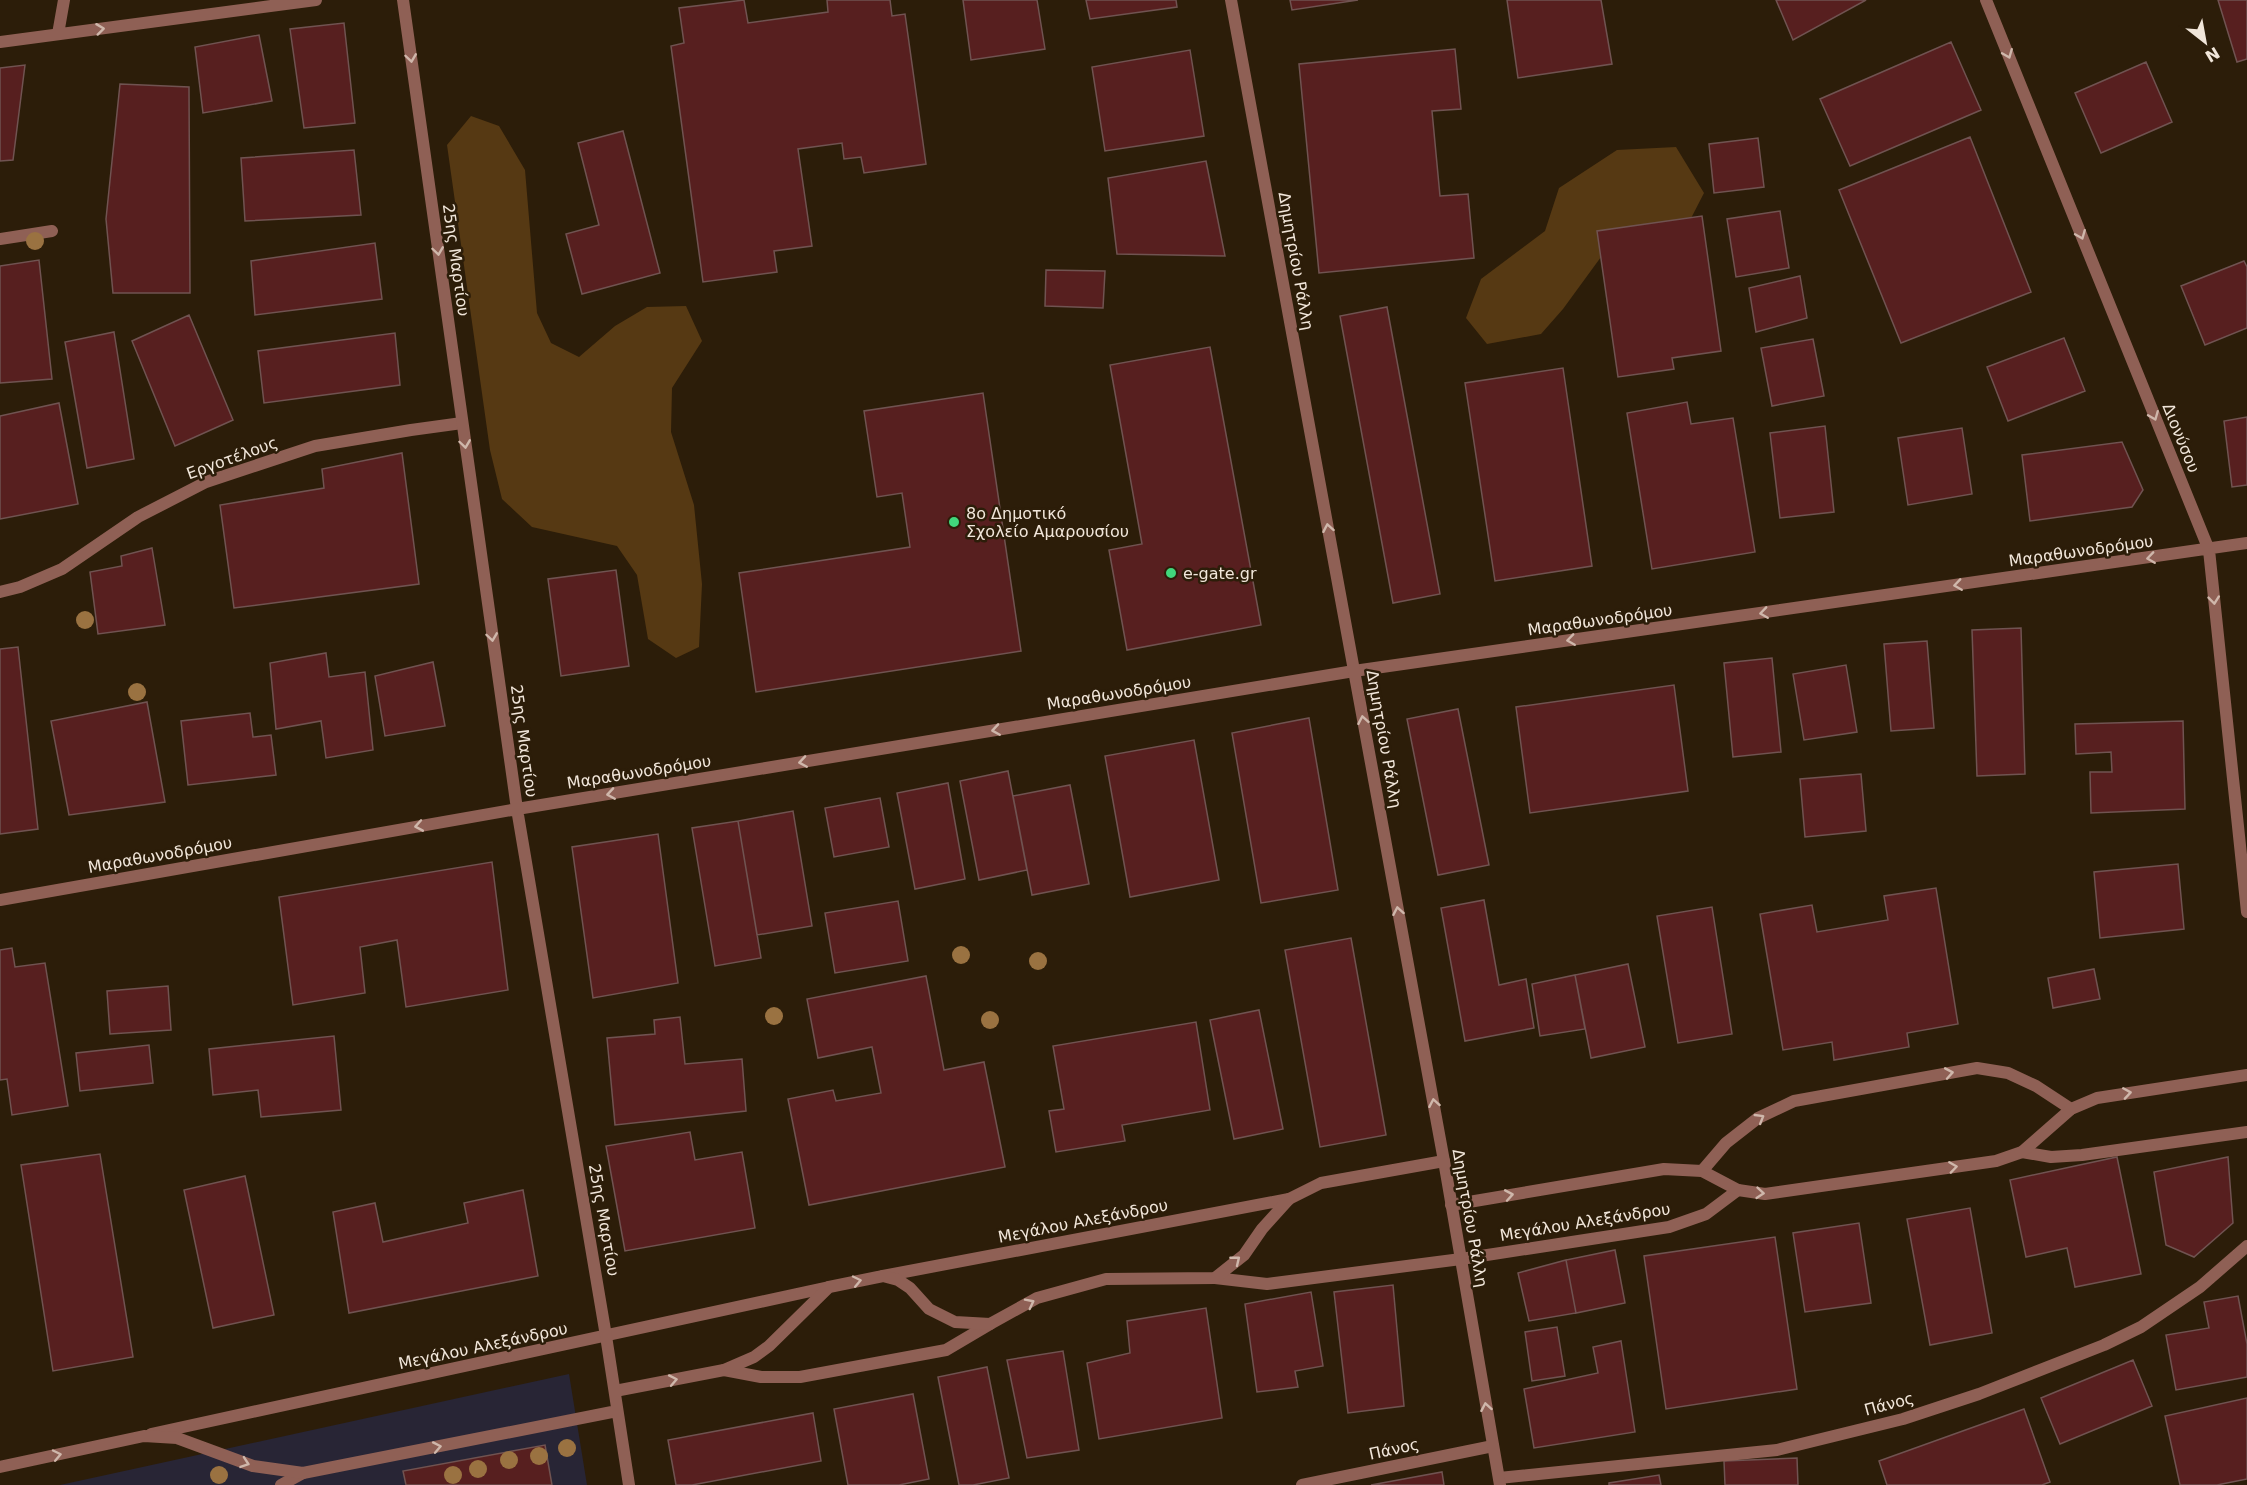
<svg xmlns="http://www.w3.org/2000/svg" width="2247" height="1485" font-family="'DejaVu Sans',sans-serif">
<style>
.commercial{fill:#282535}
.green{fill:#563913}
.building{fill:#571f1f;stroke:#705351;stroke-width:1.5}
.lines{fill:none;stroke-linecap:round;stroke-linejoin:round}
.service{stroke:#8f6055;stroke-width:12}
.pedestrian{stroke:#8f6055;stroke-width:12}
.minor{stroke:#8f6055;stroke-width:12}
.tertiary{stroke:#8f6055;stroke-width:12}
.tree{fill:#9a7241}
.oneway{stroke:#cfb7ab}
.poi-dot{fill:#41d77c;stroke:#2c1d09;stroke-width:2}
.labels{text-anchor:middle;dominant-baseline:central;stroke-width:5;stroke-linejoin:round;paint-order:stroke}
.street-label{font-size:16px;fill:#f1e6da;stroke:#2c1d09}
.poi-label{font-size:16px;fill:#f1e6da;stroke:#2c1d09;text-anchor:start}
</style>
<rect width="100%" height="100%" fill="#2c1d09"/>
<path class="commercial" d="M569,1374l18,111h-527z"/>
<path class="green" d="M471,116l28,10 26,44 12,143 14,30 28,14 36,-31 32,-19 39,-1 16,35 -30,47 -1,44 23,73 8,79 -3,63 -23,11 -28,-19 -11,-64 -20,-29 -85,-19 -30,-28 -12,-49 -43,-305z
M1676,147l28,46 -18,35 -77,18 -46,63 -22,25 -54,10 -21,-26 15,-39 64,-48 14,-43 58,-38z"/>
<path class="building" d="M744,0l4,23 80,-11 -1,-12h63l2,16 13,-2 21,150 -62,9 -3,-16 -17,2 -2,-16 -44,6 14,97 -38,5 3,21 -74,10 -32,-236 13,-3 -5,-35z
M963,0h74l8,49 -74,11z
M1086,0h90l1,7 -87,12z
M1290,0h68l-66,10z
M1507,0h94l11,64 -94,14z
M1776,0h90l-73,40z
M2218,0h29v59l-10,3z
M344,23l11,100 -51,5 -14,-99z
M259,35l13,66 -69,12 -8,-66z
M1951,42l30,68 -131,56 -30,-67z
M1455,49l6,60 -29,2 8,85 28,-2 6,64 -155,15 -20,-209z
M1190,50l14,86 -99,15 -13,-84z
M2146,62l26,60 -71,31 -26,-60z
M25,65l-12,95 -13,1v-93z
M120,84l69,3 1,206h-77l-7,-74z
M623,131l37,142 -78,21 -16,-60 33,-9 -21,-82z
M1970,137l61,155 -130,51 -62,-153z
M1758,138l6,49 -50,6 -5,-49z
M354,150l7,65 -116,6 -4,-63z
M1206,161l19,95 -108,-2 -9,-76z
M1780,211l9,57 -53,9 -9,-58z
M1702,216l19,135 -49,7 2,11 -56,8 -21,-146z
M375,243l7,56 -127,16 -4,-54z
M39,260l13,119 -52,4v-117z
M2244,261l3,6v61l-42,17 -24,-59z
M1046,270l59,1 -2,37 -58,-2z
M1800,276l7,42 -51,14 -7,-44z
M1387,307l53,287 -47,9 -53,-287z
M189,315l44,105 -58,26 -43,-105z
M114,332l20,127 -47,9 -22,-126z
M395,333l5,52 -136,18 -6,-52z
M2064,338l21,53 -77,30 -21,-54z
M1813,339l11,57 -52,10 -11,-58z
M1210,347l51,278 -134,25 -18,-100 33,-6 -32,-179z
M1563,368l29,198 -97,15 -30,-198z
M983,393l38,258 -265,41 -17,-119 171,-26 -8,-54 -25,4 -13,-86z
M1687,402l4,22 42,-6 22,134 -103,17 -25,-156z
M59,403l19,101 -78,15v-103z
M2247,417v68l-15,2 -8,-66z
M1825,426l9,86 -54,6 -10,-85z
M1962,428l10,66 -64,11 -10,-67z
M2122,442l21,48 -11,17 -102,14 -8,-66z
M402,453l17,131 -185,24 -14,-103 104,-17 -2,-19z
M152,548l13,77 -67,9 -8,-62 32,-6 -1,-10z
M616,570l13,96 -68,10 -13,-97z
M2021,628l4,146 -48,2 -5,-146z
M1927,641l7,87 -43,3 -7,-87z
M18,647l20,182 -38,5v-185z
M326,653l3,24 36,-5 8,78 -47,8 -5,-37 -45,8 -6,-66z
M1772,658l9,94 -48,5 -9,-94z
M433,662l12,64 -60,10 -10,-60z
M1846,665l11,67 -53,8 -11,-66z
M1674,685l14,106 -158,22 -14,-106z
M147,702l18,100 -96,13 -18,-94z
M1458,709l31,156 -51,10 -31,-156z
M250,713l3,24 18,-2 5,40 -88,10 -7,-64z
M1309,718l29,172 -77,13 -29,-170z
M2183,721l2,88 -94,4 -1,-41h22l-1,-20 -35,2 -1,-30z
M1194,740l25,140 -89,17 -25,-141z
M1008,771l19,99 -48,10 -19,-99z
M1861,774l5,57 -61,6 -5,-58z
M948,783l17,96 -50,10 -18,-96z
M1070,785l19,99 -57,11 -19,-99z
M880,798l9,49 -55,10 -9,-49z
M793,811l19,115 -55,9 -19,-114z
M738,821l23,137 -46,8 -23,-138z
M658,834l20,149 -85,15 -21,-151z
M492,862l16,128 -102,17 -9,-67 -37,7 5,46 -72,12 -14,-108z
M2178,864l6,65 -84,9 -6,-66z
M1936,888l22,136 -51,9 2,14 -75,13 -2,-18 -49,8 -23,-136 52,-9 5,27 71,-12 -4,-24z
M1484,900l15,85 27,-6 8,49 -69,13 -24,-133z
M898,901l10,60 -73,12 -10,-60z
M1712,907l20,127 -54,9 -21,-127z
M1351,938l35,197 -66,12 -35,-197z
M12,948l3,19 30,-4 23,143 -56,9 -5,-36 -7,1v-130z
M1628,964l17,83 -54,11 -16,-83z
M2094,969l6,30 -47,9 -5,-30z
M1575,975l10,54 -45,7 -8,-52z
M926,976l18,94 40,-8 21,105 -196,38 -21,-106 45,-9 3,11 45,-8 -9,-46 -54,11 -11,-59z
M168,986l3,44 -61,4 -3,-43z
M1259,1010l24,119 -49,10 -24,-119z
M680,1017l5,47 57,-5 4,52 -131,14 -8,-87 48,-4 -1,-14z
M1196,1022l14,88 -88,15 3,16 -69,11 -7,-41 15,-2 -11,-63z
M334,1036l7,74 -80,7 -3,-27 -45,5 -4,-46z
M149,1045l4,38 -73,8 -4,-38z
M690,1132l5,28 47,-8 13,76 -130,23 -19,-105z
M100,1154l33,203 -80,14 -32,-206z
M2117,1157l24,117 -66,13 -8,-39 -41,9 -16,-77z
M2228,1157l5,66 -39,34 -28,-12 -12,-73z
M245,1176l29,139 -61,13 -29,-138z
M523,1190l15,86 -189,37 -16,-101 42,-9 8,39 85,-19 -4,-20z
M1970,1208l22,125 -62,12 -23,-126z
M1859,1223l12,80 -66,9 -12,-79z
M1775,1237l22,152 -131,20 -22,-153z
M1615,1250l10,53 -49,10 -10,-53z
M1566,1260l10,53 -47,8 -11,-48z
M1393,1285l11,121 -56,7 -14,-121z
M1311,1292l12,74 -28,5 3,16 -41,5 -12,-88z
M2238,1296l9,48v33l-71,13 -10,-55 43,-7 -5,-26z
M1206,1308l16,110 -123,21 -12,-76 43,-10 -3,-32z
M1557,1327l8,49 -33,5 -7,-49z
M1621,1341l14,91 -101,16 -10,-59 74,-16 -5,-26z
M1063,1351l16,99 -52,8 -20,-98z
M2133,1360l19,46 -92,38 -19,-46z
M987,1367l22,111 -36,7h-14l-21,-108z
M913,1394l16,85 -30,6h-51l-14,-76z
M2247,1398v81l-30,6h-37l-15,-69z
M2024,1409l26,73 -8,3h-155l-8,-24z
M813,1413l8,48 -129,24h-16l-8,-45z
M545,1445l7,40h-146l-3,-14z
M1797,1458l1,27h-73l-1,-24z
M1442,1472l2,13h-73z
M1659,1475l2,10h-52v-2z"/>
<g class="lines">
<path class="service" d="M1702,1171l24,-28 32,-25 36,-17 183,-33 31,5 28,13 35,23"/>
<path class="pedestrian" d="M0,239l52,-8
M0,592l20,-5 42,-18 76,-52 68,-35 109,-36 96,-16 51,-7
M2022,1152l29,5 31,-2 165,-23
M883,1276l406,-77
M1215,1278l52,6 194,-25 208,-32 37,-13 32,-24
M724,1370l37,7h39l146,-27 44,-26
M151,1434l678,-147
M281,1485l22,-12"/>
<path class="minor" d="M403,0l114,809 89,527 23,149
M1986,0l223,550 38,362
M58,34l6,-34
M0,42l316,-42
M0,900l517,-91 837,-138 893,-128
M1451,1205l213,-36 38,2 36,19 27,4 231,-33 26,-9 49,-43 26,-11 150,-23
M615,1391l109,-21 30,-13 15,-11 60,-59 54,-11 15,4 12,8 19,21 26,13 35,2 47,-26 69,-19 109,-1 29,-23 18,-26 27,-30 32,-16 123,-22
M0,1467l144,-31 33,2 76,28 50,7 314,-62
M1499,1478l278,-28 126,-31 76,-25 125,-49 37,-18 59,-40 47,-41
M1302,1485l191,-39"/>
<path class="tertiary" d="M1231,0l213,1161 56,324"/>
</g>
<g class="tree">
<circle cx="35" cy="241" r="9"/>
<circle cx="85" cy="620" r="9"/>
<circle cx="137" cy="692" r="9"/>
<circle cx="961" cy="955" r="9"/>
<circle cx="1038" cy="961" r="9"/>
<circle cx="774" cy="1016" r="9"/>
<circle cx="990" cy="1020" r="9"/>
<circle cx="567" cy="1448" r="9"/>
<circle cx="539" cy="1456" r="9"/>
<circle cx="509" cy="1460" r="9"/>
<circle cx="478" cy="1469" r="9"/>
<circle cx="219" cy="1475" r="9"/>
<circle cx="453" cy="1475" r="9"/>
</g>
<defs><path id="oneway-chevron" d="M-2-3.5L2.5 0L-2 3.5" fill="none" stroke-width="1.6" stroke-linecap="round" stroke-linejoin="round" transform="scale(1.5)"/></defs>
<g class="oneway">
<use href="#oneway-chevron" transform="translate(100 29) rotate(-7)"/>
<use href="#oneway-chevron" transform="translate(2008 54) rotate(68)"/>
<use href="#oneway-chevron" transform="translate(411 58) rotate(82)"/>
<use href="#oneway-chevron" transform="translate(2081 235) rotate(68)"/>
<use href="#oneway-chevron" transform="translate(438 251) rotate(82)"/>
<use href="#oneway-chevron" transform="translate(2154 416) rotate(68)"/>
<use href="#oneway-chevron" transform="translate(465 444) rotate(82)"/>
<use href="#oneway-chevron" transform="translate(1328 528) rotate(-100)"/>
<use href="#oneway-chevron" transform="translate(2151 558) rotate(172)"/>
<use href="#oneway-chevron" transform="translate(1958 585) rotate(172)"/>
<use href="#oneway-chevron" transform="translate(2214 600) rotate(84)"/>
<use href="#oneway-chevron" transform="translate(1764 613) rotate(172)"/>
<use href="#oneway-chevron" transform="translate(492 637) rotate(82)"/>
<use href="#oneway-chevron" transform="translate(1571 640) rotate(172)"/>
<use href="#oneway-chevron" transform="translate(1363 720) rotate(-100)"/>
<use href="#oneway-chevron" transform="translate(996 730) rotate(171)"/>
<use href="#oneway-chevron" transform="translate(803 762) rotate(171)"/>
<use href="#oneway-chevron" transform="translate(611 794) rotate(171)"/>
<use href="#oneway-chevron" transform="translate(419 826) rotate(170)"/>
<use href="#oneway-chevron" transform="translate(1398 911) rotate(-100)"/>
<use href="#oneway-chevron" transform="translate(1949 1073) rotate(-10)"/>
<use href="#oneway-chevron" transform="translate(2127 1093) rotate(-9)"/>
<use href="#oneway-chevron" transform="translate(1434 1103) rotate(-100)"/>
<use href="#oneway-chevron" transform="translate(1760 1118) rotate(-31)"/>
<use href="#oneway-chevron" transform="translate(1953 1167) rotate(-8)"/>
<use href="#oneway-chevron" transform="translate(1760 1193) rotate(5)"/>
<use href="#oneway-chevron" transform="translate(1509 1195) rotate(-10)"/>
<use href="#oneway-chevron" transform="translate(1236 1260) rotate(-39)"/>
<use href="#oneway-chevron" transform="translate(857 1281) rotate(-12)"/>
<use href="#oneway-chevron" transform="translate(1030 1303) rotate(-27)"/>
<use href="#oneway-chevron" transform="translate(673 1380) rotate(-11)"/>
<use href="#oneway-chevron" transform="translate(1486 1407) rotate(-100)"/>
<use href="#oneway-chevron" transform="translate(437 1447) rotate(-11)"/>
<use href="#oneway-chevron" transform="translate(57 1455) rotate(-12)"/>
<use href="#oneway-chevron" transform="translate(245 1463) rotate(19)"/>
</g>
<g class="poi-dot">
<circle cx="954" cy="522" r="6"/>
<circle cx="1171" cy="573" r="6"/>
</g>
<g class="labels">
<g class="street-label">
<text transform="translate(456 260) rotate(82)">25ης Μαρτίου</text>
<text transform="translate(1296 261) rotate(80)">Δημητρίου Ράλλη</text>
<text transform="translate(2181 438) rotate(68)">Διονύσου</text>
<text transform="translate(232 458) rotate(-20)">Εργοτέλους</text>
<text transform="translate(2081 551) rotate(-8)">Μαραθωνοδρόμου</text>
<text transform="translate(1600 620) rotate(-8)">Μαραθωνοδρόμου</text>
<text transform="translate(1119 693) rotate(-9)">Μαραθωνοδρόμου</text>
<text transform="translate(1384 739) rotate(80)">Δημητρίου Ράλλη</text>
<text transform="translate(524 741) rotate(82)">25ης Μαρτίου</text>
<text transform="translate(639 772) rotate(-9)">Μαραθωνοδρόμου</text>
<text transform="translate(160 855) rotate(-10)">Μαραθωνοδρόμου</text>
<text transform="translate(1470 1218) rotate(80)">Δημητρίου Ράλλη</text>
<text transform="translate(604 1220) rotate(80)">25ης Μαρτίου</text>
<text transform="translate(1083 1221) rotate(-11)">Μεγάλου Αλεξάνδρου</text>
<text transform="translate(1585 1222) rotate(-9)">Μεγάλου Αλεξάνδρου</text>
<text transform="translate(483 1346) rotate(-12)">Μεγάλου Αλεξάνδρου</text>
<text transform="translate(1889 1404) rotate(-15)">Πάνος</text>
<text transform="translate(1394 1449) rotate(-12)">Πάνος</text>
</g>
<g class="poi-label">
<text x="966" y="513">8ο Δημοτικό<tspan x="966" dy="18">Σχολείο Αμαρουσίου</tspan></text>
<text x="1183" y="573">e-gate.gr</text>
</g>
</g>
<g transform="translate(2205 42) rotate(149)" stroke="#2c1d09" stroke-width="4.5" paint-order="stroke">
<path d="M0-4.5L10 22L0 15L-10 22Z" fill="#f1e6da"/>
<text y="-9" font-size="16" font-weight="bold" text-anchor="middle" fill="#f1e6da">N</text>
</g>
</svg>
